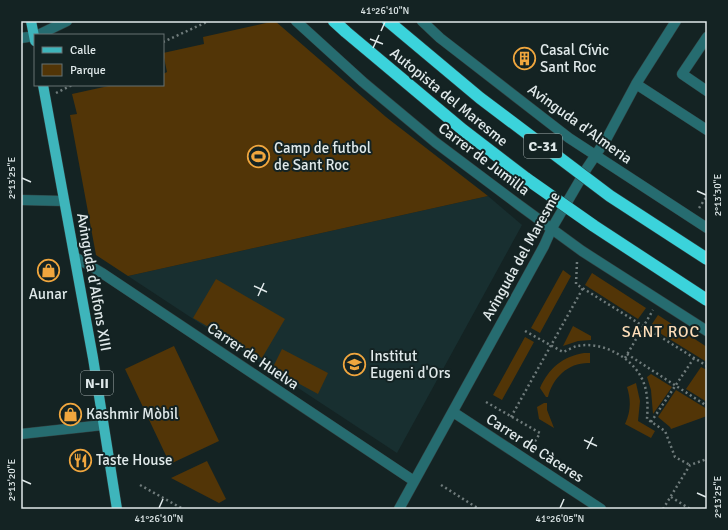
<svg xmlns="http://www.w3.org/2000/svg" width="728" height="530" font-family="Signika,sans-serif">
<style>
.built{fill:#182f30}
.green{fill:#523507}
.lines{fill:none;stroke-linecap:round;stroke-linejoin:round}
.minor-casing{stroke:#313f3f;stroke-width:11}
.major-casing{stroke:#313f3f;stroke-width:11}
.highway-casing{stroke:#313f3f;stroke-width:13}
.path{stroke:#6f7b7b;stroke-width:2.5;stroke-dasharray:2 3;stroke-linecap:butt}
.minor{stroke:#266c70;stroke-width:10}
.major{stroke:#3eb5bb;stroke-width:10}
.highway{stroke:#3bd3db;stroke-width:12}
.highway-bridge-casing{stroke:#313f3f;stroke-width:13;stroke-linecap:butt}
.highway-bridge{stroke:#3bd3db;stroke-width:12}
.ticks{fill:none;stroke:#e0e9ea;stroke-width:1.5}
.labels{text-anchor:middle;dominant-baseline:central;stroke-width:4;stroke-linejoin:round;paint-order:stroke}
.shield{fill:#142323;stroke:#a3aeae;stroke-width:1}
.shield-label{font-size:14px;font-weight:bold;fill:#e0e9ea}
.poi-label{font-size:15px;fill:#e0e9ea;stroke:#142323;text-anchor:start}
.street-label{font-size:15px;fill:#e0e9ea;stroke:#142323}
.neighbourhood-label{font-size:16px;letter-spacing:1px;fill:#fedeb9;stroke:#142323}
.neatline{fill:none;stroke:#e0e9ea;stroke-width:1.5}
.ticks-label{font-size:10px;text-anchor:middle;fill:#e0e9ea}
</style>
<rect width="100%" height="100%" fill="#142323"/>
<path class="built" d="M488,196l34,29 -125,228 -269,-177z"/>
<path class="green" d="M275,21l111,96 102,79 -360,80 -32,-21 -26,-140 7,-1 -5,-20 41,-9h50v-11l4,-2 -4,-19 41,-9 -1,-7z
M563,270l8,6 -31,57 -9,-5z
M592,273l54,35 -8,11 -53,-34z
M216,279l69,40 -23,39 -69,-40z
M658,315l49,32v11l-2,3 -55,-34z
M573,326l18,10v4l-13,1 -15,5z
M525,337l9,5 -32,58 -9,-5z
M174,346l45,95 -49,23 -45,-95z
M282,349l46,24 -10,21 -46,-25z
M584,353h6v10c-21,-1 -37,14 -42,34h-2l-6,-9c9,-20 22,-31 44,-35z
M701,367l6,3v32l-21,-13z
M651,374l21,13 -19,27 -2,-24 -4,-13z
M636,383l4,18 -2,20 17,10 -4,7 -26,-14c6,-13 6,-24 2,-37z
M676,390l31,19v7l-36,13 -1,-2 -12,-10z
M544,403h3v7l7,18 -15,-9 -2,-12z
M207,461l19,38 -7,4 -48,-25z"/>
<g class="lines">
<defs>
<path id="minor" d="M296,21l67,61 72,60 84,63 63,46 125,80
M422,21l18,17 129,100 138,90
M38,35l29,-14
M707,37l-25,37 25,17
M21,38l14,-2
M636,84l71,46
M21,200l43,1
M75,257l27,16 312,208
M453,412l148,97
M21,434l82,-9
M399,509l145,-263 8,-18 35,-60 20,-30 29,-54 40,-63"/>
<path id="major" d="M31,21l4,20
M43,85l50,273 24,151"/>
<path id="highway" d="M334,21l12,11 117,98 64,49"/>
</defs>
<use href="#minor" class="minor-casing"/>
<use href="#major" class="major-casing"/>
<use href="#highway" class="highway-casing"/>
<path class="path" d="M163,42l46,-21
M56,93l16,-8
M699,208l8,-12
M577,262l-1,22 131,82
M525,331l38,21c5,-2 10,-5 14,-6 24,-5 53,10 64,31 7,12 7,28 6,42l18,12 10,26 15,8
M627,354l80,52
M625,358l28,-48
M486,402l54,31 -9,15
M511,417l72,-129
M651,422l43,-64
M140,485l43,24
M441,485l38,24
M671,497l19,12
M663,509l27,-44 17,-6"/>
<use href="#minor" class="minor"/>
<use href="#major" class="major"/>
<use href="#highway" class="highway"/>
<defs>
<path id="highway-bridge" d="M388,21l92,77 130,98 97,63
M527,179l67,47 113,74"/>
</defs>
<use href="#highway-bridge" class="highway-bridge-casing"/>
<use href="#highway-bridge" class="highway-bridge"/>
</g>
<path class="ticks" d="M381,31l4,-9M370,39l13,5M373,48l6,-13M22,178l9,4M697,191l9,4M254,286l13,6M258,296l6,-13M584,440l13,6M587,449l6,-12M22,480l9,4M697,493l9,4M159,508l4,-9M560,508l4,-9"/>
<defs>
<symbol id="building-ring" viewBox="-11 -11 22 22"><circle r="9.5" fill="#142323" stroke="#f0a63e" stroke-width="1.5"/><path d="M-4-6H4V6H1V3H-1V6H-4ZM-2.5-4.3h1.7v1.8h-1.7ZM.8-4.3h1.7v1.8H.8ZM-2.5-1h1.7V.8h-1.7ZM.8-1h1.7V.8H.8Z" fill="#f0a63e"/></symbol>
<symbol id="stadium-ring" viewBox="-11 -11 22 22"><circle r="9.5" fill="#142323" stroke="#f0a63e" stroke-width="1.5"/><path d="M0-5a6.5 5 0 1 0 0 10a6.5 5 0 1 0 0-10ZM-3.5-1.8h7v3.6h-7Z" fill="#f0a63e"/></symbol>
<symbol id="shop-ring" viewBox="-11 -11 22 22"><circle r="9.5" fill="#142323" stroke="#f0a63e" stroke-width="1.5"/><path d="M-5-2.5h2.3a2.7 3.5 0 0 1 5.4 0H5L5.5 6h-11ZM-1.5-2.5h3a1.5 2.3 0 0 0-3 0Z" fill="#f0a63e"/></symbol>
<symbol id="school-ring" viewBox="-11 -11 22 22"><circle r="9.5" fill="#142323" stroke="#f0a63e" stroke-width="1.5"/><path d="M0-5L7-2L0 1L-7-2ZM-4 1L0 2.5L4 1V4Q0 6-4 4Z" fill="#f0a63e"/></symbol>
<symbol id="restaurant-ring" viewBox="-11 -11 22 22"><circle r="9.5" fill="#142323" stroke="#f0a63e" stroke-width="1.5"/><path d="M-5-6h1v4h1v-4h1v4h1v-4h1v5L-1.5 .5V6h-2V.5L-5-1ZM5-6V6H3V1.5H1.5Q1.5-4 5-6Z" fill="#f0a63e"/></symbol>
</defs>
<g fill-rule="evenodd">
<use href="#building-ring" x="512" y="46" width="25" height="25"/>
<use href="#stadium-ring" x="246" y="144" width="25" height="25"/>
<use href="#shop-ring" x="36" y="258" width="25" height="25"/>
<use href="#school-ring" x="342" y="352" width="25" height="25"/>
<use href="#shop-ring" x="58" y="402" width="25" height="25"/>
<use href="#restaurant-ring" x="68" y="448" width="25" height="25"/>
</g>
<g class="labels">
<g class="shield">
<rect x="524" y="134" width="38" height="24" rx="3"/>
<rect x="81" y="371" width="32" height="24" rx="3"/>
</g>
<g class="shield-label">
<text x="543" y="146">C-31</text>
<text x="97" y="383">N-II</text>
</g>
<g class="poi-label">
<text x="540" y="50">Casal Cívic<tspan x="540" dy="17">Sant Roc</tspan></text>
<text x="274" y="148">Camp de futbol<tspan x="274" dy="17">de Sant Roc</tspan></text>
<text x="48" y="294" text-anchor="middle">Aunar</text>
<text x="370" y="356">Institut<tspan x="370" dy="17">Eugeni d'Ors</tspan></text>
<text x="86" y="414">Kashmir Mòbil</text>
<text x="96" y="460">Taste House</text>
</g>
<g class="street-label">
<text transform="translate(449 97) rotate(39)">Autopista del Maresme</text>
<text transform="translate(580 124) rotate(36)">Avinguda d'Almeria</text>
<text transform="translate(484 159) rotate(37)">Carrer de Jumilla</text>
<text transform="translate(521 256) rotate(-61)">Avinguda del Maresme</text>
<text transform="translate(94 282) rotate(80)">Avinguda d'Alfons XIII</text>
<text transform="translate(253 356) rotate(34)">Carrer de Huelva</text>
<text transform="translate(535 448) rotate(33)">Carrer de Càceres</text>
</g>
<g class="neighbourhood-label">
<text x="661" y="332">SANT ROC</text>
</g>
</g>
<rect width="728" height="530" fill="none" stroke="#142323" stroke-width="44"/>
<rect x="34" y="34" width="130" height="52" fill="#142323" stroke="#667273"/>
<rect x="42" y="47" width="20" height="6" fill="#3eb5bb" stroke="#667273"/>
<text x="70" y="54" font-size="12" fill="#e0e9ea">Calle</text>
<rect x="42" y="64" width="20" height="12" fill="#523507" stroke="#667273"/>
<text x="70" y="74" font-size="12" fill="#e0e9ea">Parque</text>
<rect x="22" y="22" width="684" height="486" class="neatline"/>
<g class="ticks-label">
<text x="385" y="14">41°26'10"N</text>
<text transform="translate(11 178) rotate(-90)" y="4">2°13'25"E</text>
<text transform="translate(717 195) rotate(-90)" y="4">2°13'30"E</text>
<text transform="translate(11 480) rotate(-90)" y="4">2°13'20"E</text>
<text transform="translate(717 497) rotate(-90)" y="4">2°13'25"E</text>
<text x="159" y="522">41°26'10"N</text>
<text x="560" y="522">41°26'05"N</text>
</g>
</svg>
